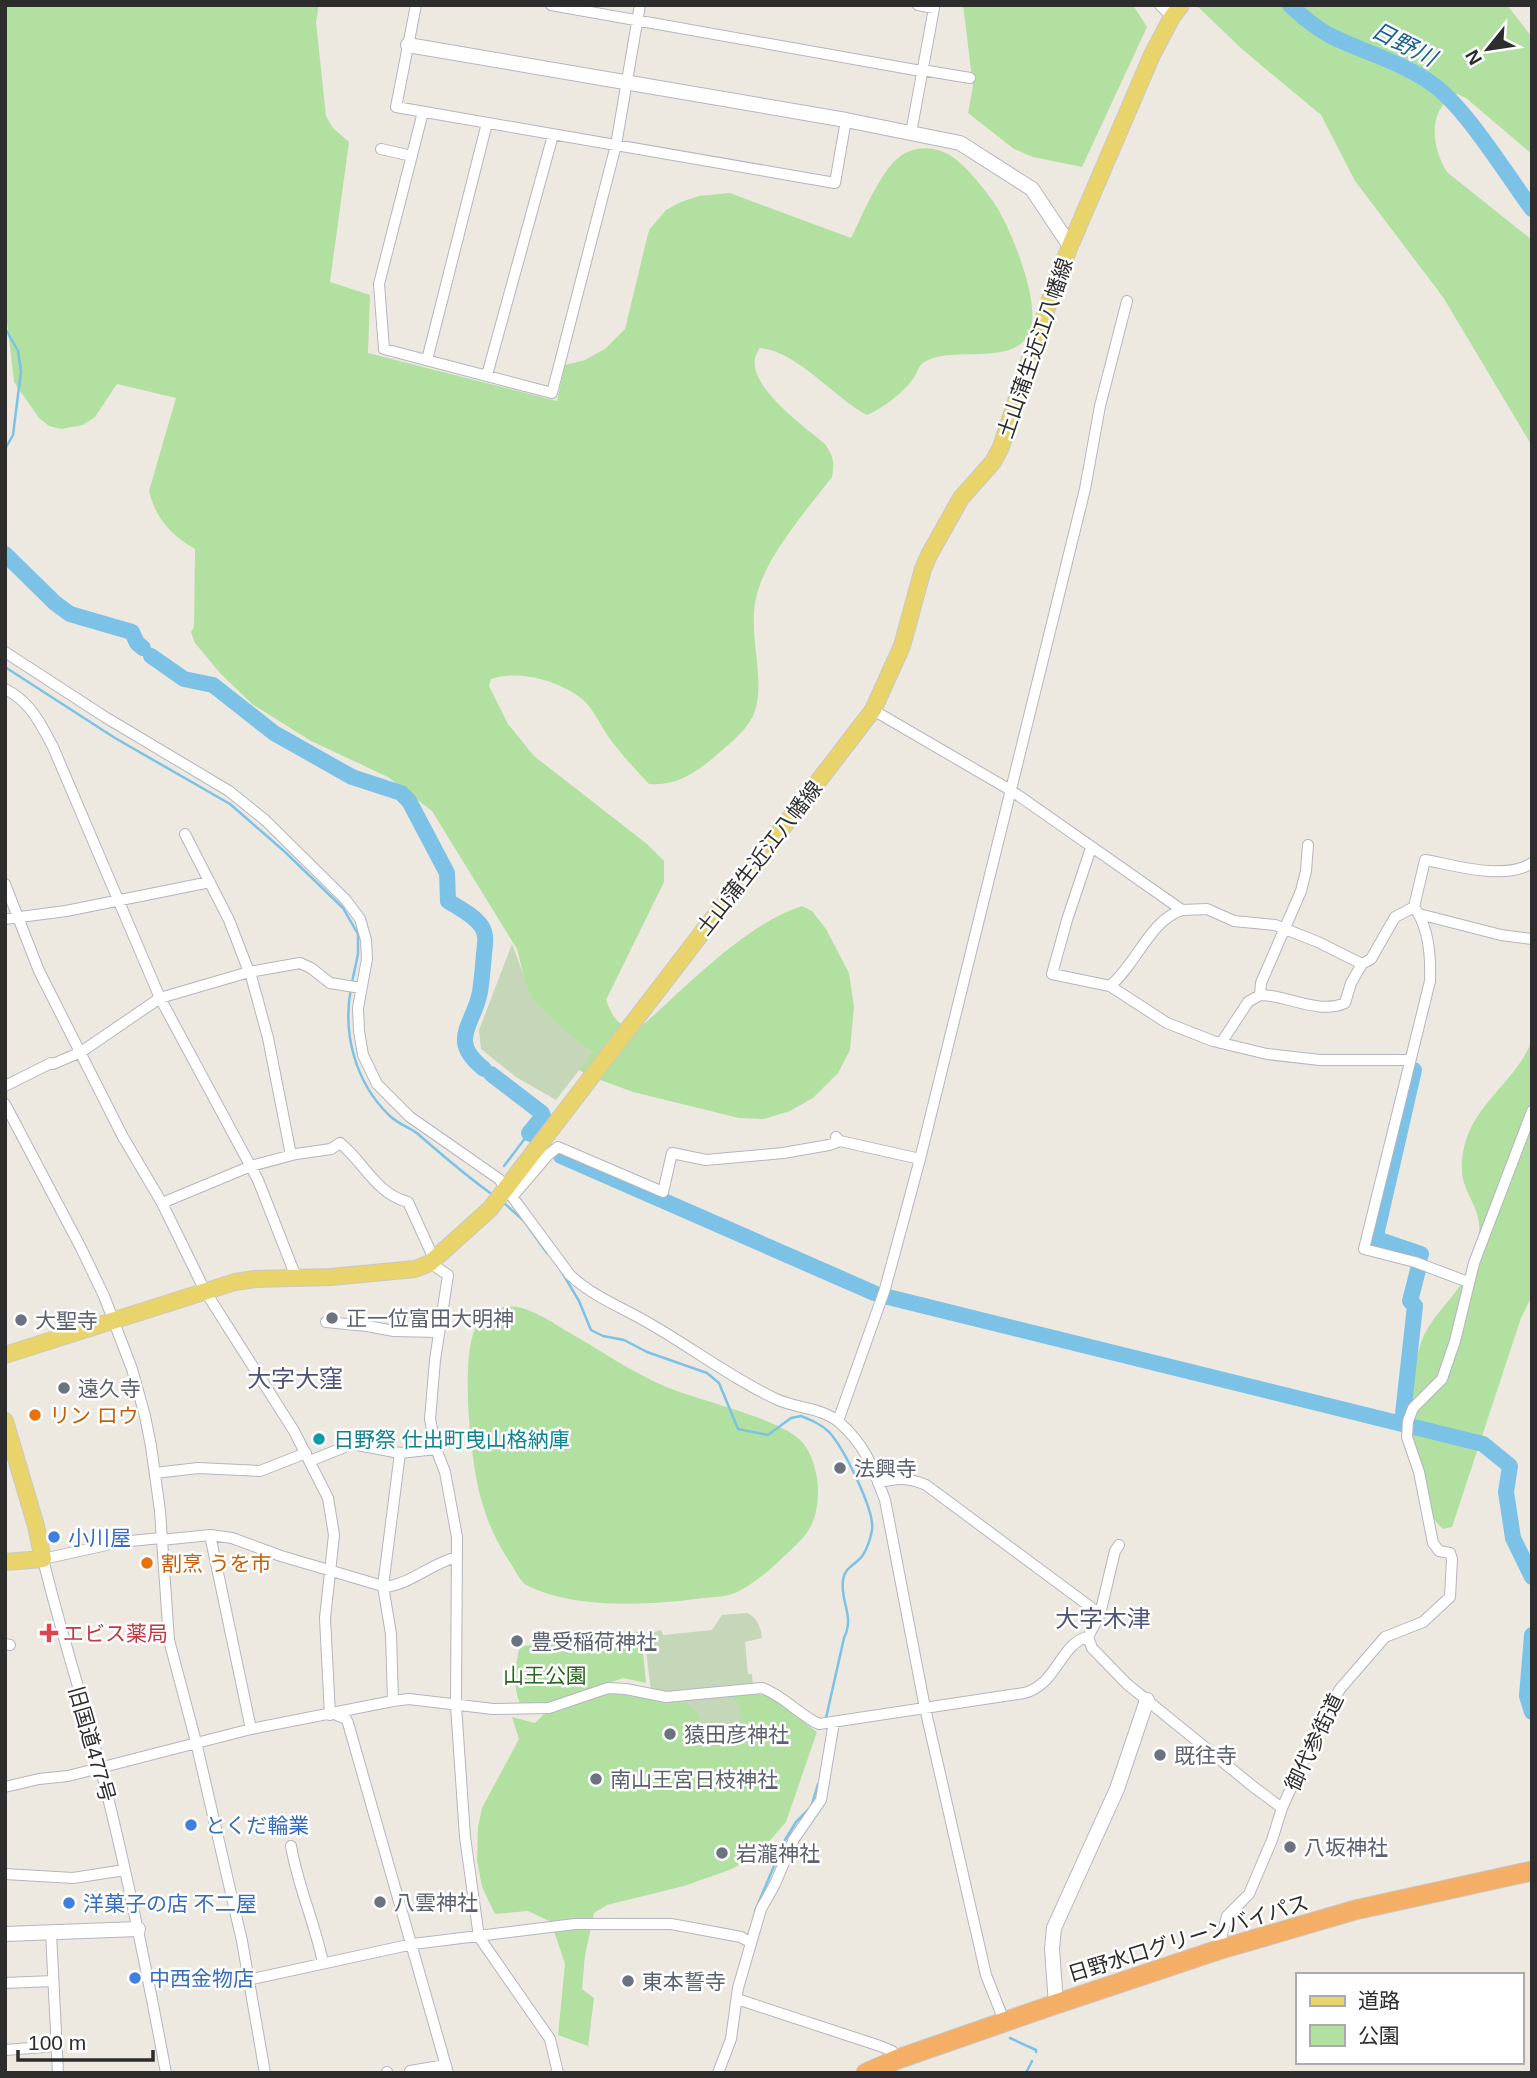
<svg xmlns="http://www.w3.org/2000/svg" width="1537" height="2078" font-family="Arial,'Noto Sans JP',sans-serif">
<style>
.green{fill:#b2e0a1}
.cemetery{fill:#c5d6b9}
.lines{fill:none;stroke-linecap:round;stroke-linejoin:round}
.stream{stroke:#7cc2e7;stroke-width:2.5}
.river{stroke:#7cc2e7;stroke-width:16}
.street-casing{stroke:#b4b5bf;stroke-width:12}
.secondary-casing{stroke:#b4b5bf;stroke-width:16}
.primary-casing{stroke:#c8c8c8;stroke-width:18}
.highway-casing{stroke:#c8c8c8;stroke-width:21}
.street{stroke:#fff;stroke-width:10}
.secondary{stroke:#fff;stroke-width:14}
.primary{stroke:#e8d46b;stroke-width:16}
.highway{stroke:#f4ae65;stroke-width:19}
.worship-dot{fill:#6b7280;stroke:#fff;stroke-width:2.5}
.food-dot{fill:#e8710a;stroke:#fff;stroke-width:2.5}
.culture-dot{fill:#0f9aa8;stroke:#fff;stroke-width:2.5}
.shop-dot{fill:#3f7fe0;stroke:#fff;stroke-width:2.5}
.health-dot{fill:#e0444e;stroke:#fff;stroke-width:2.5}
.labels{text-anchor:middle;dominant-baseline:central;stroke-width:5;stroke-linejoin:round;paint-order:stroke}
.street-label{font-size:21px;fill:#2d2d2d;stroke:#fff}
.worship-label{font-size:21px;fill:#5b616d;stroke:#fff;text-anchor:start}
.food-label{font-size:21px;fill:#c56008;stroke:#fff;text-anchor:start}
.culture-label{font-size:21px;fill:#0d838f;stroke:#fff;text-anchor:start}
.shop-label{font-size:21px;fill:#366cbe;stroke:#fff;text-anchor:start}
.health-label{font-size:21px;fill:#be3a42;stroke:#fff;text-anchor:start}
.park-label{font-size:21px;fill:#296720;stroke:#fff}
.water-label{font-size:23px;font-style:italic;fill:#176197;stroke:#fff}
.quarter-label{font-size:24px;fill:#50547b;stroke:#fff}
</style>
<rect width="100%" height="100%" fill="#ede9e1"/>
<path class="green" d="M5,5h314l-3,17 10,94 7,12 16,14 -19,140 40,13 -2,58 189,48 8,-36 20,-5 20,-11 20,-20 24,-99 17,-20 15,-8 18,-6 31,-3 121,45c12,-23 31,-73 54,-85 15,-8 35,-6 49,5 12,8 30,31 39,43 17,24 52,110 35,135 -19,29 -71,11 -100,24 -11,5 -9,11 -15,19 -11,15 -30,29 -46,36 -34,-18 -70,-64 -107,-67 -25,30 44,78 65,96 8,12 10,18 7,33 -25,33 -64,76 -75,117 -11,38 11,89 -4,122 -9,18 -27,30 -41,43 -20,16 -37,27 -63,25 -14,-15 -27,-29 -39,-45 -9,-12 -16,-30 -28,-40 -21,-18 -64,-30 -91,-20l-2,7 19,38 26,32 113,88 17,17v21l-58,118c8,21 15,32 39,23 44,-39 101,-99 157,-117l10,5 14,18 23,44 5,34 -4,43 -12,23 -25,25 -23,13 -26,8 -25,-1 -106,-26 -46,-17 -46,-30 -24,-96 -85,-138 -44,-34 -77,-36 -59,-37 -32,-31 -25,-30 -4,-11 3,-5 1,-78c-24,-14 -39,-30 -46,-58l27,-93 -59,-14 -22,33 -12,8 -22,4 -12,-3 -10,-8 -25,-36 -9,-78z
M963,5h170l14,22 -65,140 -49,-10 -19,-8 -46,-36 5,-27z
M1196,5h311l25,32v117l-66,-56 -9,-4c-30,15 -26,52 -10,78l85,68v206l-89,-149 -88,-116 -34,-66 -78,-65z
M1532,1040v256l-11,22 -69,209 -9,2c-4,-4 -8,-8 -11,-12 -6,-10 -23,-84 -24,-98 -2,-15 9,-70 16,-84 11,-22 31,-39 43,-60 6,-11 11,-29 12,-41 3,-22 -11,-35 -16,-55 -3,-14 0,-34 6,-47 16,-36 49,-55 63,-92z
M508,1306c22,0 43,16 62,27 30,17 60,38 92,52 32,15 121,33 141,58 9,11 14,29 15,44 0,24 -3,40 -21,57 -19,18 -38,38 -62,49 -9,4 -22,4 -31,5 -54,7 -128,12 -178,-13 -6,-4 -11,-15 -15,-21 -13,-19 -23,-40 -29,-62 -11,-35 -22,-140 -7,-173 6,-14 18,-20 33,-23z
M592,1632h49l5,51 -23,-5 -75,27 -28,-1c-8,-20 -5,-38 0,-58l37,-2z
M619,1691l51,9 87,-6 15,3 45,35 -31,90 -27,31 -27,16 -48,17 -77,19 -13,8 -9,43 -3,33 12,9 -6,48 -30,-11 7,-71 -14,-42 -23,-11 -33,3 -13,-27 -5,-27 1,-33 4,-19 37,-69 -7,-22 23,6 12,-12 54,-18z"/>
<path class="cemetery" d="M512,944l21,56 24,24 36,28 -37,48 -40,-23 -35,-28 -2,-19z
M747,1613c10,4 14,15 15,25l-17,4 3,32h4l1,9 -4,3 -83,8 -15,-4 -7,-55 17,-5 2,5 49,-5 10,-15z
M731,1694l9,14 1,19 -11,12 -17,2 -17,-29 -14,-13z"/>
<g class="lines">
<path class="stream" d="M5,328l13,23 3,20 -8,64 -8,14
M5,667l110,71 115,66 54,47 59,57 15,26v20l-6,28
M351,988c-9,46 5,96 39,128 8,8 19,11 28,18 24,21 48,42 75,61
M504,1166l25,-33
M504,1203l20,18 23,32
M560,1269l19,32 12,29 12,6 21,4 23,12 60,21 12,10 19,46 30,6 23,-17 10,-2c10,4 20,8 28,16 14,15 46,78 43,98 -1,7 -5,19 -9,25 -7,10 -18,11 -20,25 -3,23 12,35 1,58l-18,80
M812,1804l6,-20
M755,1911l30,-71 11,-18 13,-13
M1010,2038l26,12v2
M1026,2073l6,-12"/>
<path class="river" d="M1290,5c12,11 24,22 39,30 34,17 70,26 102,48 34,23 75,91 101,126
M5,554l50,49 15,11 62,18 5,11 6,5
M151,656l33,23 29,6 61,48 78,44 49,16 8,8 38,72 1,28c11,7 26,14 34,26 5,9 3,17 2,27 -1,12 -2,25 -4,38 -6,33 -33,48 4,77
M1414,1070l-37,161v8l44,15 -1,3
M491,1074l51,39 1,3 -14,17 2,1
M561,1156l313,137
M888,1297l595,147 27,22 -4,26 7,46 19,39
M1402,1423l13,-117 -5,-5 9,-35
M1532,1635l-5,61 5,16"/>
<defs>
<path id="street" d="M416,5l-20,102 439,76 11,-63
M551,5l370,66
M1160,5l12,12
M922,70l48,8
M423,112l-44,172 5,65 168,44 64,-248 24,-140
M911,133l23,-125 -16,-3
M381,149l31,7
M427,360l60,-237
M487,375l66,-240
M5,652l100,65 124,74 36,29 81,80 14,19 6,21 1,19 -9,49 1,23 4,24 14,29 33,33 89,62 71,96c22,21 51,32 77,47 44,25 84,56 129,77 21,10 46,8 64,24 27,24 33,46 45,77l40,208 61,267 15,38
M5,689c26,13 35,34 48,58l107,251 98,182 38,97
M873,710l139,81 170,119 25,-1 27,12 41,4 43,17 44,22 9,-5 24,-42 19,-10
M185,834l44,86 20,52
M1091,848l-24,72 -15,54 58,12 57,37 46,18 54,13 53,6h89
M5,884l34,87 84,166 39,66 43,88 89,140 34,67 6,37 -9,83 5,97
M1419,914l82,21 31,4
M5,919l61,-8 144,-29
M250,972l18,66 23,117
M1110,986c26,-21 40,-66 72,-76
M1260,995c27,0 59,20 85,8l6,-20 11,-19
M1221,1043l27,-41 12,-7 1,-12 40,-92 5,-20 2,-26
M5,1086l46,-23 2,1 28,-12 79,-54 89,-26 51,-9 11,5 19,15 31,5
M5,1104l76,144 23,48 28,73 13,47 6,30 9,65 9,129 27,102 46,199 23,132
M836,1137l4,4 80,18
M513,1196l35,-41 10,-8 105,45 9,-39 34,7 77,-7 46,-8 11,-4
M162,1203l89,-37 45,-12 35,-5 9,-6c24,19 36,51 68,59l26,57
M430,1263l18,12 -13,85 -5,59 6,30 9,23 12,65 -1,169 9,131 14,100 71,102 8,34
M1468,1282l-53,-20 -51,-13 66,-268c1,-25 -1,-54 -16,-74l11,-47c29,5 80,21 107,3
M326,1322l41,4 27,5 45,1
M838,1421l47,-132 35,-130 165,-670 15,-83 27,-105
M310,1461l42,-17 48,9 36,-4
M155,1473l43,-5 62,3 46,-18
M210,1535l41,194
M161,1538l-41,4 -77,17c17,71 40,140 58,211 26,100 46,201 65,303
M161,1540l49,-5 22,3 49,18 105,31c26,-4 46,-24 71,-30
M1100,1614l15,-63 4,-6
M1088,1637l4,11 35,36 128,104 27,20
M5,1644l5,1
M393,1701l-2,-67 -8,-48 17,-133
M334,1714l12,5 2,4 100,350
M5,1787l34,-8 29,-3 183,-47 142,-28 16,-2 84,10 56,-1 59,-20 18,1 40,8 96,-9c22,8 36,26 57,36l205,-31c34,-9 36,-50 64,-56l12,-23 -174,-129c-18,-8 -30,-7 -48,-2
M291,1846c7,41 24,77 32,117
M5,1874l68,4 52,-8
M51,1932l7,141
M1218,1950l9,-34 22,-22 23,-54 10,-32 38,-84 20,-35 45,-52 38,-15 27,-25 2,-38 -2,-6 -11,-2 -6,-8 -14,-71 -12,-35 1,-16 5,-13 29,-29 13,-38 19,-78 58,-152
M248,1980l165,-36 162,-20h96l70,13 10,6
M5,1983l48,-2
M737,1999l143,47 12,5 6,8
M5,2050l52,-4
M410,2071l36,-6
M387,2072v1
M718,2073l13,-34 7,-51 23,-79 14,-25 19,-45 27,-39 13,-78"/>
<path id="secondary" d="M408,45l438,75 114,23 72,46 38,57
M5,1934l133,-5
M1056,2004l-4,-55 2,-21 63,-139 30,-89"/>
<path id="primary" d="M5,1355l230,-73 20,-3 76,-2 84,-8 15,-6 60,-54 383,-499 29,-64 21,-77 6,-14 32,-57 32,-36 8,-15 54,-163 15,-38 82,-191 20,-38 9,-12
M5,1421l31,105 7,33 -38,3"/>
<path id="highway" d="M866,2073l32,-14 158,-55 162,-54 137,-40 177,-39"/>
</defs>
<use href="#street" class="street-casing"/>
<use href="#secondary" class="secondary-casing"/>
<use href="#primary" class="primary-casing"/>
<use href="#highway" class="highway-casing"/>
<use href="#street" class="street"/>
<use href="#secondary" class="secondary"/>
<use href="#primary" class="primary"/>
<use href="#highway" class="highway"/>
</g>
<g class="worship-dot">
<circle cx="332" cy="1318" r="7"/>
<circle cx="21" cy="1320" r="7"/>
<circle cx="64" cy="1388" r="7"/>
<circle cx="840" cy="1468" r="7"/>
<circle cx="517" cy="1641" r="7"/>
<circle cx="670" cy="1734" r="7"/>
<circle cx="1160" cy="1755" r="7"/>
<circle cx="596" cy="1779" r="7"/>
<circle cx="1290" cy="1847" r="7"/>
<circle cx="722" cy="1853" r="7"/>
<circle cx="380" cy="1902" r="7"/>
<circle cx="628" cy="1981" r="7"/>
</g>
<g class="food-dot">
<circle cx="35" cy="1415" r="7"/>
<circle cx="147" cy="1563" r="7"/>
</g>
<circle class="culture-dot" cx="319" cy="1439" r="7"/>
<g class="shop-dot">
<circle cx="54" cy="1537" r="7"/>
<circle cx="191" cy="1825" r="7"/>
<circle cx="69" cy="1903" r="7"/>
<circle cx="135" cy="1978" r="7"/>
</g>
<path class="health-dot" d="M45.5 1622.5h7v7h7v7h-7v7h-7v-7h-7v-7h7z"/>
<g class="labels">
<g class="street-label">
<text transform="translate(1035 348) rotate(-71)">土山蒲生近江八幡線</text>
<text transform="translate(759 858) rotate(-52)">土山蒲生近江八幡線</text>
<text transform="translate(1314 1742) rotate(-64)">御代参街道</text>
<text transform="translate(92 1744) rotate(74)">旧国道477号</text>
<text transform="translate(1188 1938) rotate(-17)">日野水口グリーンバイパス</text>
</g>
<g class="worship-label">
<text x="346" y="1318">正一位富田大明神</text>
<text x="35" y="1320">大聖寺</text>
<text x="78" y="1388">遠久寺</text>
<text x="854" y="1468">法興寺</text>
<text x="531" y="1641">豊受稲荷神社</text>
<text x="684" y="1734">猿田彦神社</text>
<text x="1174" y="1755">既往寺</text>
<text x="610" y="1779">南山王宮日枝神社</text>
<text x="1304" y="1847">八坂神社</text>
<text x="736" y="1853">岩瀧神社</text>
<text x="394" y="1902">八雲神社</text>
<text x="642" y="1981">東本誓寺</text>
</g>
<g class="food-label">
<text x="49" y="1415">リン ロウ</text>
<text x="161" y="1563">割烹 うを市</text>
</g>
<g class="culture-label">
<text x="333" y="1439">日野祭 仕出町曳山格納庫</text>
</g>
<g class="shop-label">
<text x="68" y="1537">小川屋</text>
<text x="205" y="1825">とくだ輪業</text>
<text x="83" y="1903">洋菓子の店 不二屋</text>
<text x="149" y="1978">中西金物店</text>
</g>
<g class="health-label">
<text x="63" y="1633">エビス薬局</text>
</g>
<g class="park-label">
<text x="545" y="1675">山王公園</text>
</g>
<g class="water-label">
<text transform="translate(1404 44) rotate(27)">日野川</text>
</g>
<g class="quarter-label">
<text x="295" y="1378">大字大窪</text>
<text x="1103" y="1618">大字木津</text>
</g>
</g>
<rect width="1537" height="2078" fill="none" stroke="#2d2d2d" stroke-width="14"/>
<rect x="1296" y="1973" width="228" height="91" fill="#ffffff" stroke="#ababab" stroke-width="2"/>
<rect x="1310" y="1996" width="35" height="10" fill="#e8d46b" stroke="#ababab" stroke-width="2"/>
<text x="1358" y="2008" font-size="21" fill="#2d2d2d">道路</text>
<rect x="1310" y="2025" width="35" height="21" fill="#b2e0a1" stroke="#ababab" stroke-width="2"/>
<text x="1358" y="2043" font-size="21" fill="#2d2d2d">公園</text>
<g transform="translate(1488 49) rotate(240)" stroke="#ffffff" stroke-width="5" paint-order="stroke">
<path d="M0-5L12 26L0 18L-12 26Z" fill="#2d2d2d"/>
<text y="-10" font-size="19" font-weight="bold" text-anchor="middle" fill="#2d2d2d">N</text>
</g>
<path d="M18 2050v10h135v-10" fill="none" stroke="#2d2d2d" stroke-width="3.5"/>
<text x="28" y="2050" font-size="21" fill="#2d2d2d" stroke="#ffffff" stroke-width="5" paint-order="stroke">100 m</text>
</svg>
